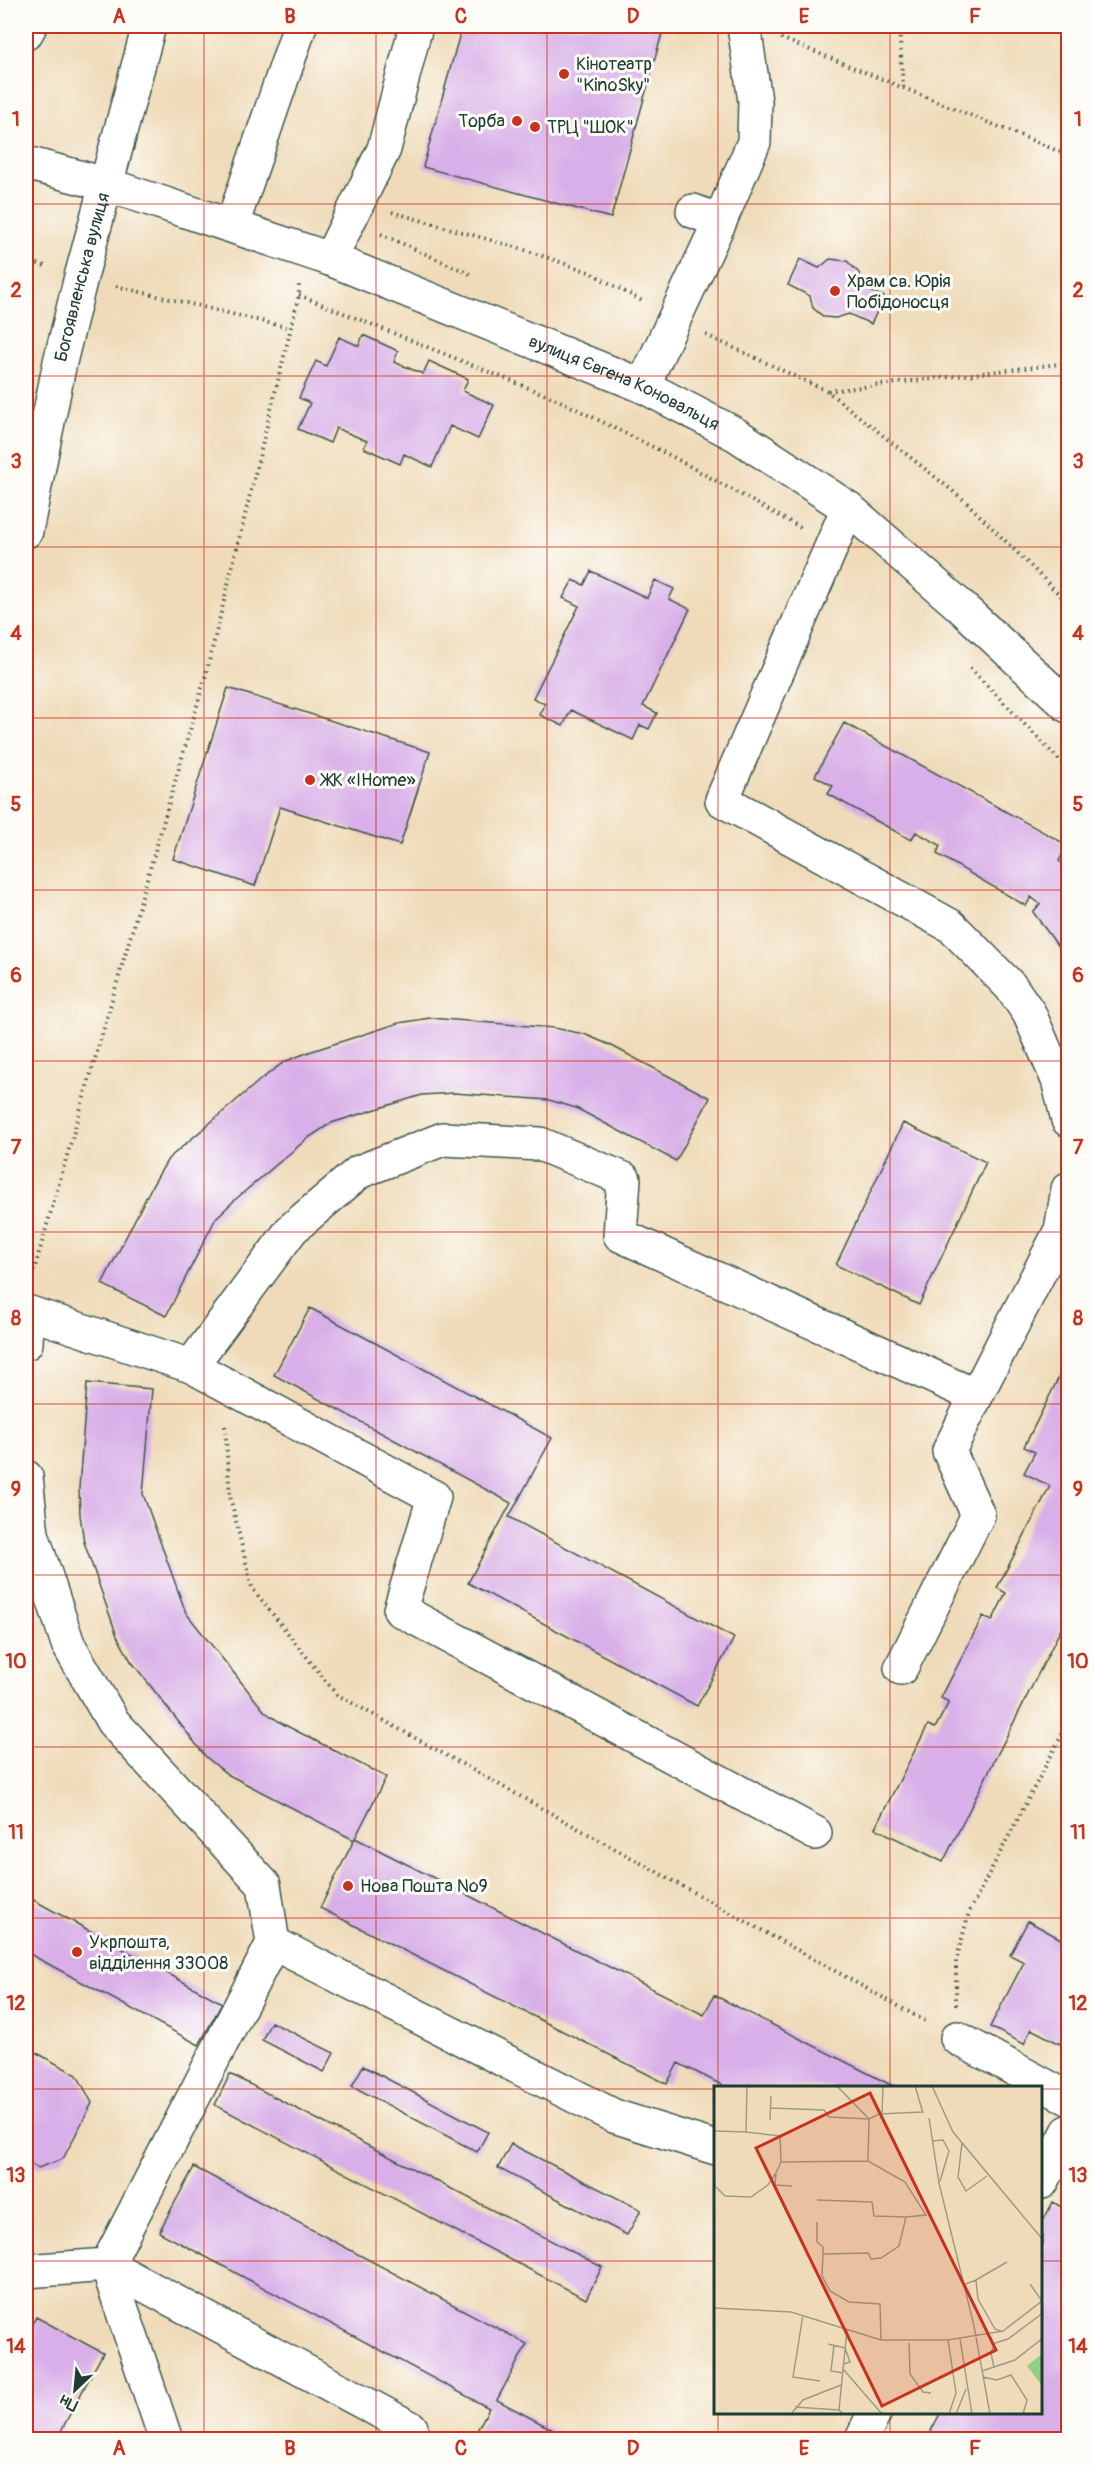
<svg xmlns="http://www.w3.org/2000/svg" width="1094" height="2465" font-family="Pangolin,sans-serif">
<style>
.building{fill:#d8afe8}
.lines{fill:none;stroke-linecap:round;stroke-linejoin:round}
.minor-casing{stroke:#3e5548;stroke-width:36}
.path{stroke:#3e5548;stroke-width:4;stroke-dasharray:1.5 4.5;stroke-linecap:butt}
.minor{stroke:#fff;stroke-width:33}
.grid{fill:none;stroke:#c8321e;stroke-width:1.5;stroke-opacity:0.55}
.poi-dot{fill:#c8321e;stroke:#fdfcf7;stroke-width:2}
.labels{text-anchor:middle;dominant-baseline:central;stroke-width:6;stroke-linejoin:round;paint-order:stroke}
.poi-label{font-size:18px;fill:#1f3d34;stroke:#fdfcf7;text-anchor:start}
.street-label{font-size:18px;fill:#1f3d34;stroke:#fdfcf7}
.inset-road{fill:none;stroke:#9c9c84;stroke-width:1.5}
.view{fill:#c8321e;fill-opacity:0.15;stroke:#c8321e;stroke-width:3}
.inset-edge{fill:none;stroke:#1f3d34;stroke-width:3}
.neatline{fill:none;stroke:#c8321e;stroke-width:2}
.grid-label{font-size:20px;text-anchor:middle;font-weight:bold;fill:#c8321e}
</style>
<rect width="100%" height="100%" fill="#fdfcf7"/>
<filter id="ink" filterUnits="userSpaceOnUse"><feTurbulence type="fractalNoise" baseFrequency=".0167" numOctaves="2"/><feDisplacementMap in="SourceGraphic" scale="12" xChannelSelector="R" yChannelSelector="G"/><feConvolveMatrix kernelMatrix="1 2 1 2 8 2 1 2 1" color-interpolation-filters="sRGB"/></filter>
<filter id="wash" filterUnits="userSpaceOnUse"><feTurbulence type="fractalNoise" baseFrequency=".008" numOctaves="4" result="noise"/><feDisplacementMap in="SourceGraphic" scale="24" xChannelSelector="R" yChannelSelector="G"/><feGaussianBlur stdDeviation="1.35" result="paint"/><feColorMatrix in="noise" values="0 0 0 0 0 0 0 0 0 0 0 0 0 0 0 0 0 1.4 0 .05"/><feComposite in="paint" operator="in"/></filter>
<g filter="url(#wash)">
<rect width="100%" height="100%" fill="#efdbb9"/>
<g id="blocks">
<path class="building" d="M462,26h202l-53,192 -188,-51z
M800,259l19,9 11,-9 17,2 12,12 2,13 23,11 -13,27 -22,-10 -13,4 -12,-1 -11,-9 -3,-12 -22,-11z
M363,335l35,16 -4,11 29,12 6,-13 39,18 -5,12 31,14 -16,34 -28,-13 -18,41 -28,-13 -4,10 -36,-16 3,-7 -31,-13 -6,15 -32,-14 12,-26 -11,-5 17,-37 10,5 13,-29 20,9z
M591,571l56,27 8,-18 19,9 -5,10 21,10 -47,97 14,7 -8,16 -9,-4 -7,15 -62,-30 -8,16 -23,-11 5,-11 -12,-6 46,-92 -16,-8 10,-18 11,5z
M228,688l202,64 -30,93 -120,-38 -25,79 -82,-27z
M844,723l223,122 -8,16 9,6v93l-35,-48 7,-8 -9,-7 -5,9 -89,-52 3,-9 -24,-13 -5,8 -83,-46 5,-8 -18,-10z
M430,1018l124,10 30,6 26,11 100,53 -34,63 -100,-53 -27,-8 -95,-7 -32,2 -91,28 -23,15 -71,60 -21,20 -50,98 -64,-32 50,-98 16,-27 91,-78 25,-19 25,-10 90,-29z
M903,1123l83,39 -67,143 -83,-40z
M310,1308l242,130 -43,79 225,121 -37,68 -229,-123 43,-80 -237,-128z
M1068,1359v256l-125,247 -68,-34 53,-103 7,3 14,-26 -8,-4 42,-82 9,5 14,-28 -9,-5 53,-102 -26,-13 11,-21 -11,-5z
M87,1383l65,6 -9,105 43,119 79,99 18,12 103,53 -32,63 -127,-66 -21,-17 -75,-96 -14,-25 -33,-94 -4,-27 -1,-27z
M355,1838l349,177 10,-20 181,92h-169l-48,-24 -11,21 -347,-176z
M26,1896l196,107 -23,42 -173,-93z
M1028,1921l40,22v105l-37,-19 -7,15 -34,-17 34,-65 -14,-7z
M271,2022l63,31 -10,19 -62,-32z
M26,2047l51,28 15,28 -29,56 -25,9 -12,-7z
M363,2066l125,66 -11,20 -125,-66z
M230,2074l372,193 -16,32 -371,-194z
M511,2144l130,66 -14,25 -129,-67z
M194,2167l333,177 -30,56 75,40h-100l17,-32 -330,-176z
M1053,2202l15,9v229h-142l15,-28h101v-189z
M36,2317l67,36 -47,87h-30v-105z"/>
</g>
</g>
<g filter="url(#ink)">
<use href="#blocks" fill-opacity="0" stroke="#3e5548" stroke-width="1.5"/>
<g class="lines">
<defs>
<g id="minor">
<path d="M26,33l4,-7"/>
<path id="s1" d="M26,163l79,21 225,75 313,127 92,48 113,74 110,96 110,102"/>
<path d="M693,211l27,10"/>
<path d="M232,225l68,-199"/>
<path d="M330,259l54,-110 32,-123"/>
<path d="M643,386l77,-165 34,-79 1,-41 -11,-75"/>
<path d="M848,508l-126,292 229,126 60,61 18,26 29,67 10,40"/>
<path id="s2" d="M26,531l34,-169 21,-85 68,-251"/>
<path d="M26,1343l1,-31 164,54 101,-137 67,-57 84,-33 97,5 84,35 -4,56 356,161 85,-166 7,-41"/>
<path d="M191,1366l243,131 -34,113 415,223"/>
<path d="M26,1477l6,57 36,110 45,78 151,163 9,58 -166,322 -81,6"/>
<path d="M901,1668l77,-153 -29,-64 27,-55"/>
<path d="M273,1943l341,173 102,32"/>
<path d="M957,2038l111,60"/>
<path d="M1042,2182l26,-50"/>
<path d="M107,2265l304,163 2,12"/>
<path d="M107,2265l59,175"/>
<path d="M861,2440l14,-28"/>
</g>
</defs>
<use href="#minor" class="minor-casing"/>
<path class="path" d="M899,26l4,61
M781,38l287,117
M392,212l130,37 67,23 55,30
M381,234l89,40
M26,258l7,-24 -1,-33
M26,260l22,7
M116,286l174,42
M299,295l257,104 117,58 128,71
M706,335l121,56 137,109 104,103
M828,391l240,-28
M970,668l98,101
M32,1277l173,-599 94,-383v-10
M225,1426l5,70 22,92 84,106 591,328
M956,2005v-44l13,-49 99,-189"/>
<use href="#minor" class="minor"/>
</g>
</g>
<path class="grid" d="M204,26v2414M376,26v2414M547,26v2414M718,26v2061M890,26v2061M26,204h1042M26,376h1042M26,547h1042M26,718h1042M26,890h1042M26,1061h1042M26,1232h1042M26,1404h1042M26,1575h1042M26,1747h1042M26,1918h1042M26,2089h690M1042,2089h26M26,2261h690M1042,2261h26M718,2412v28M890,2412v28"/>
<g class="poi-dot">
<circle cx="564" cy="74" r="6"/>
<circle cx="517" cy="121" r="6"/>
<circle cx="535" cy="127" r="6"/>
<circle cx="835" cy="291" r="6"/>
<circle cx="310" cy="780" r="6"/>
<circle cx="348" cy="1886" r="6"/>
<circle cx="77" cy="1952" r="6"/>
</g>
<g class="labels">
<g class="poi-label">
<text x="576" y="64">Кінотеатр<tspan x="576" dy="21">"KinoSky"</tspan></text>
<text x="505" y="121" text-anchor="end">Торба</text>
<text x="547" y="127">ТРЦ "ШОК"</text>
<text x="847" y="281">Храм св. Юрія<tspan x="847" dy="21">Побідоносця</tspan></text>
<text x="322" y="780">ЖК «IHome»</text>
<text x="360" y="1886">Нова Пошта №9</text>
<text x="89" y="1942">Укрпошта,<tspan x="89" dy="21">відділення 33008</tspan></text>
</g>
<g class="street-label">
<text stroke="none"><textPath href="#s2" startOffset="260">Богоявленська вулиця</textPath></text>
<text stroke="none"><textPath href="#s1" startOffset="638">вулиця Євгена Коновальця</textPath></text>
</g>
</g>
<g transform="translate(714 2086)">
<rect width="328" height="328" fill="#efdbb9"/>
<path d="M328,268v29l-1,1 -14,-18z" fill="#8fcf86"/>
<path class="inset-road" d="M123,0l32,33M201,0l8,27M218,0l21,46 90,108M57,22l53,2 5,7 40,2M168,28l1,-28M215,32l10,65 35,143 16,88M56,34l1,-24M0,45l32,1 1,-46M218,55l11,-1 6,11 -9,30M248,57l-4,34 8,14 21,-15M0,76l1,25M67,76l87,-1M62,88l-1,11 17,1M2,101l9,9 26,1 17,-12 8,-12 5,-11 -1,-26 -34,-4M103,114l55,2 2,14 32,1M103,136v20l6,5v7M262,194l31,-18M249,199l13,-5 2,19 17,30 6,2M0,222l77,4 90,28h67l55,-9 39,-30 -12,-17M89,229l-10,62 27,4M246,253l12,75M167,254l-1,-36 -31,-2 -19,-11 -8,-15 1,-22 45,-1 3,6 10,-1 18,-12 7,-29 20,-2 -21,-33 -37,-21 1,-42 10,-5 43,-2M234,254l8,53 -7,21M195,257l1,31 13,18 8,1M114,258l17,4 5,14 -6,2M120,259l-3,26 12,2M280,281l-3,-14 4,-10 13,-4 35,-26M129,283l39,45M268,285l33,-11 28,-22M269,291l14,3 14,-5 16,25 -4,14M81,321l44,3 4,4M125,324l8,-80M77,328l12,-14 38,-15M242,328l10,-25"/>
<path class="view" d="M156,7l126,257 -114,56 -126,-258z"/>
<rect width="328" height="328" class="inset-edge"/>
</g>
<rect width="1094" height="2465" fill="none" stroke="#fdfcf7" stroke-width="66"/>
<g transform="translate(75 2390) rotate(206)" stroke="#fdfcf7" stroke-width="4.5" paint-order="stroke">
<path d="M0-4.5L10 22L0 15L-10 22Z" fill="#1f3d34"/>
<text y="-9" font-size="16" font-weight="bold" text-anchor="middle" fill="#1f3d34">Пн</text>
</g>
<rect x="33" y="33" width="1028" height="2399" class="neatline"/>
<g class="grid-label">
<text x="119" y="23">A</text>
<text x="290" y="23">B</text>
<text x="461" y="23">C</text>
<text x="633" y="23">D</text>
<text x="804" y="23">E</text>
<text x="975" y="23">F</text>
<text x="16" y="126">1</text>
<text x="1078" y="126">1</text>
<text x="16" y="297">2</text>
<text x="1078" y="297">2</text>
<text x="16" y="468">3</text>
<text x="1078" y="468">3</text>
<text x="16" y="640">4</text>
<text x="1078" y="640">4</text>
<text x="16" y="811">5</text>
<text x="1078" y="811">5</text>
<text x="16" y="982">6</text>
<text x="1078" y="982">6</text>
<text x="16" y="1154">7</text>
<text x="1078" y="1154">7</text>
<text x="16" y="1325">8</text>
<text x="1078" y="1325">8</text>
<text x="16" y="1496">9</text>
<text x="1078" y="1496">9</text>
<text x="16" y="1668">10</text>
<text x="1078" y="1668">10</text>
<text x="16" y="1839">11</text>
<text x="1078" y="1839">11</text>
<text x="16" y="2010">12</text>
<text x="1078" y="2010">12</text>
<text x="16" y="2182">13</text>
<text x="1078" y="2182">13</text>
<text x="16" y="2353">14</text>
<text x="1078" y="2353">14</text>
<text x="119" y="2455">A</text>
<text x="290" y="2455">B</text>
<text x="461" y="2455">C</text>
<text x="633" y="2455">D</text>
<text x="804" y="2455">E</text>
<text x="975" y="2455">F</text>
</g>
</svg>
